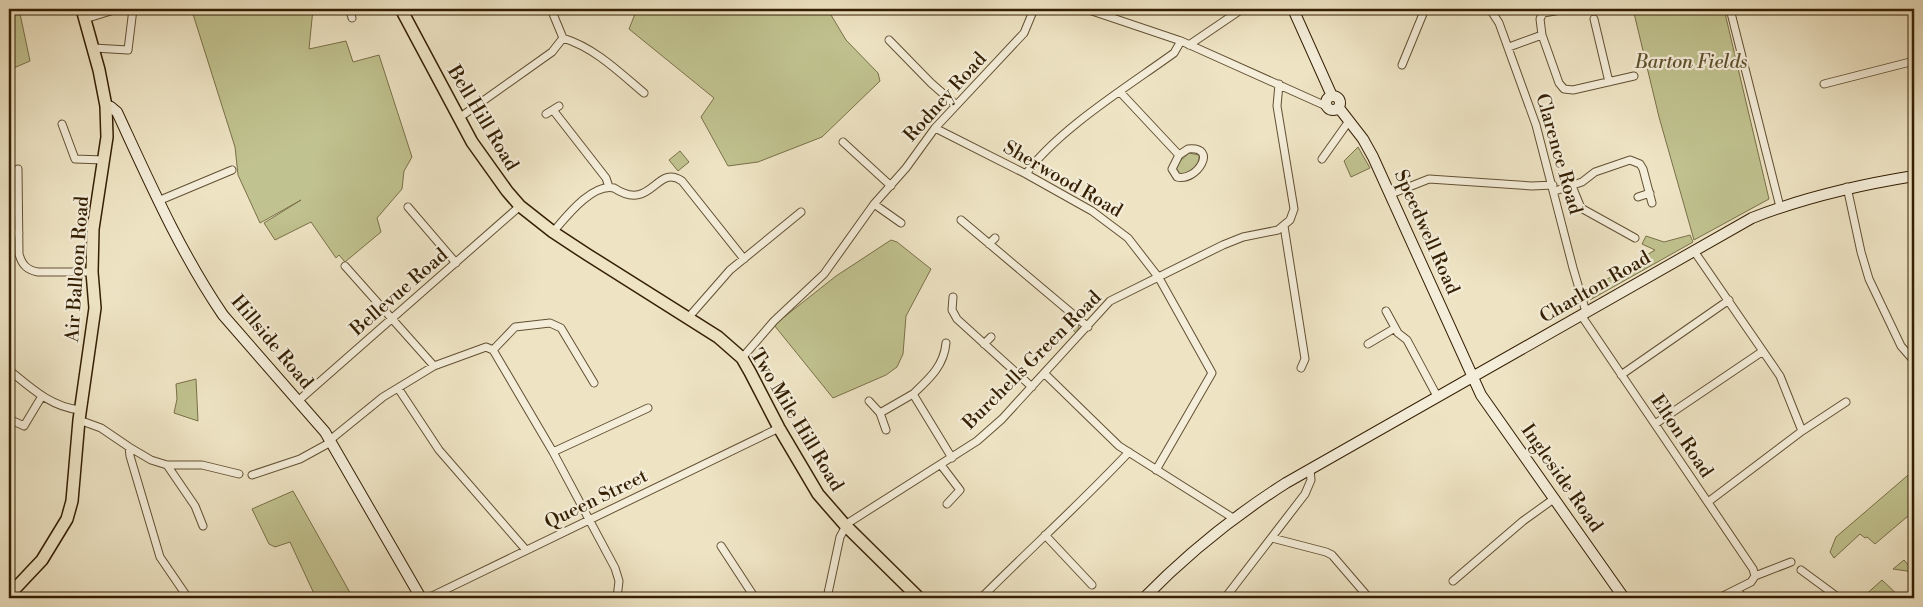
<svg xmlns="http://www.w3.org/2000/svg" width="1923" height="607" font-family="'Libre Bodoni',serif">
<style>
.green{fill:#c0c28f;stroke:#7a7049}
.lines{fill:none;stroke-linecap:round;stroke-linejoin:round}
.street-casing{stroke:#625033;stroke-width:9}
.secondary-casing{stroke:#341f03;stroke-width:12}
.primary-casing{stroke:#341f03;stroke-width:14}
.street{stroke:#f4edd9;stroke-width:7}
.secondary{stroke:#f4edd9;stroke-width:10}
.primary{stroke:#eee4c4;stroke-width:11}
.labels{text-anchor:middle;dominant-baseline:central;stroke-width:4.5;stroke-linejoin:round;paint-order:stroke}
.park-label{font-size:19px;font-style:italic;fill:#5e502d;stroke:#f4edd9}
.street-label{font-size:19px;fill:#341f03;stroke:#f4edd9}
</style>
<rect width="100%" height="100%" fill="#eee4c4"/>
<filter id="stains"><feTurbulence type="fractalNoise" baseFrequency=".004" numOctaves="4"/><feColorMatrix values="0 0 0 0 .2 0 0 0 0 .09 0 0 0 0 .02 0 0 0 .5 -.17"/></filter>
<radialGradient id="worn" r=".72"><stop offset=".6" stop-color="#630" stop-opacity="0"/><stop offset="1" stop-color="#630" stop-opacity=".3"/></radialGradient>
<path class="green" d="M9,9h10l11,52 -21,9z
M204,9h109l-4,40 37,-8 7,21 26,-7 33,102 -8,14 -2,18 -25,29 4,14 -36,30 -6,-7 -3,3 -25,-36 -36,18 -11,-17 37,-23 -41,23 -22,-48 -3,-28 -43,-136z
M637,9h187l4,1 18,30 32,33 2,8 -58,56 -64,25 -30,4 -27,-49 13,-19 -85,-69z
M1633,9h91l45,190 -75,41 -35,-123z
M1358,147l12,21 -19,9 -7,-16z
M680,151l9,11 -11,9 -9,-11z
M1189,153l10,2c1,11 -9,20 -21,19l-2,-5 3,-7z
M1690,235l3,7 -103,58 -4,-10 5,-1 64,-39 -13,-6 4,-8 18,6z
M891,240l6,2 34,27 -25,47 -3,38 -6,13 -11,8 -53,23 -59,-73 62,-49z
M1065,312l13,12 1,4 -3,5 -8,-8z
M196,379l2,42 -24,-8 3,-14 -1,-15z
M1914,470v41l-39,33 -8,-7 -2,1 -5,-4 -26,24 -4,-6 6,-15z
M293,491l60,107h-37l-26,-56 -15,5 -6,-3 -17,-35z
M1904,560l10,12 -21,-3z
M1882,580l19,18h-39z"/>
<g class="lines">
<defs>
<path id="street" d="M551,9l12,29
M1086,9l95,32 145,65
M1490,9l9,14 37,102 37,143 13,44
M1730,9l50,198
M352,18l-2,-8 8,-1
M85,19l32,-10
M1594,19l15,63
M1542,35l17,48 5,6 9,1 61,-14
M563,38c32,10 56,34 81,55
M889,40l42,43 25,22
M1189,45l53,-36
M1509,47l33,-12 -2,-16 3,-6 23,-4
M94,48l34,2 5,-41
M1402,65l23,-56
M1824,84l90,-23
M1120,92l59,63
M553,110l53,68 3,9
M546,114l13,-8
M459,118l93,-66 11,-14
M62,124l13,35 29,1
M935,128l91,46 66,37 36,27 31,40 53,95 -56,97
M843,142l48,44
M1188,149c31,-3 9,33 -11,28l-5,-8 7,-14z
M1322,159l27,-38
M18,169l1,85c3,11 8,16 19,18h54
M1026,174c31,-44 104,-89 148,-121l7,-12
M1572,186l9,22 54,30
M1847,187l14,65 8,27 32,67 13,15
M1555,191l27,-9 13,-10 35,-12 10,4 3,5 9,34
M1391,194l38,-15 103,7 21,-1
M1638,197l12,-4
M158,201l74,-31
M874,204l27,19
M408,207l48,56
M961,220l127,107
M1284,226l21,133 -4,9
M553,232c13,-15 39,-49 61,-44 38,25 42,-25 68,-7l62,78
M9,233h10
M989,244l6,-6
M1694,251l86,125 22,55
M345,266l89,100
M953,297l-1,13 5,9 75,68
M1386,311l12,22 9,7 30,56
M1581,315l172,254 2,7
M688,318l42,-48 71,-58
M946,343c-2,23 -17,36 -33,51l39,64
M984,344l7,-7
M1368,344l27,-16
M493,350l60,102 62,116 4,13 -2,17
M742,358l32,-37 50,-47 50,-70 32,-36 29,-40 89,-95 10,-24
M9,370c22,18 42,37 71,40
M1045,374l74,72 114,72
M1621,375l108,-75
M398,388l41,62 87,100
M298,401l222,-195
M869,401l11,12 6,17
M880,413l33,-19
M9,419l15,7 18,-30
M79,420l22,8 28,19 22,13 16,5h35l37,9
M1655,424l108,-73
M330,440l53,-43 51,-31 52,-19 7,3 22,-23 35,-4 11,5 33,55
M129,447l1,9 30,101 28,41
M553,452l95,-44
M167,465l28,41 8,20
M941,465l19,25 -13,14
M252,475l48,-16 31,-17
M1708,502l94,-71 44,-29
M845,525l132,-84 25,-22 108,-118 113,-56 20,-8 35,-7 12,-10 4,-11 -17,-103 2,-22
M1045,535l47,50
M1272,538l54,14 6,3 37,43
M721,546l34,52
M1801,570l38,28
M1755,576l36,-14
M1453,581l70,-60 32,-23
M1737,589l6,9
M428,598l351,-170
M827,598l13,-61 6,-11
M981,598c49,-49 100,-95 148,-146
M1225,598l80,-104 6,-14 -1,-11
M1719,598l32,-16 4,-6"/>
<path id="secondary" d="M1293,9l39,87
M1326 103a7 7 0 1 1 14 0a7 7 0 1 1-14 0Z
M106,106l5,1 6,5c32,69 63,140 106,203l102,117 96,166
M1339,108l24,31 10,18 108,238 143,203
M1144,598c43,-44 90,-82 142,-115l466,-265c53,-21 106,-33 162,-42"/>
<path id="primary" d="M401,9l71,133 35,49 13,15 33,26 35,23 130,82 24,21 8,14 29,56 39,66 27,31 74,73
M9,595l33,-35 25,-41 5,-18 7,-81 16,-112 -3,-36 1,-43 14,-92 -1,-31 -7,-36 -17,-61"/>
</defs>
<use href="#street" class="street-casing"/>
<use href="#secondary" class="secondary-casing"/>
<use href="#primary" class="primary-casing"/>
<use href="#street" class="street"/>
<use href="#secondary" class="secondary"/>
<use href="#primary" class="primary"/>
</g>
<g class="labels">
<g class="park-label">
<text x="1691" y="62">Barton Fields</text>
</g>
<g class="street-label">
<text transform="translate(945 97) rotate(-48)">Rodney Road</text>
<text transform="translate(483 118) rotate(59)">Bell Hill Road</text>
<text transform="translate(1559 154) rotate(74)">Clarence Road</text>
<text transform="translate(1063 179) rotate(30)">Sherwood Road</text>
<text transform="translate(1427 232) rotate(66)">Speedwell Road</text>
<text transform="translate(77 269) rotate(-86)">Air Balloon Road</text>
<text transform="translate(1595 287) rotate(-30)">Charlton Road</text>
<text transform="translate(399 292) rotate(-41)">Bellevue Road</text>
<text transform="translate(272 342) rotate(50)">Hillside Road</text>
<text transform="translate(1032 360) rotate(-45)">Burchells Green Road</text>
<text transform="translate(797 420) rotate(59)">Two Mile Hill Road</text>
<text transform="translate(1682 436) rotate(56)">Elton Road</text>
<text transform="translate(1562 478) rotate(55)">Ingleside Road</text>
<text transform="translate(596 499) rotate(-26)">Queen Street</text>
</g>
</g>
<rect width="1923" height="607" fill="none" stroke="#eee4c4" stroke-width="30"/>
<rect x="10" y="10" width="1903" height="587" fill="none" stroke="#341f03" stroke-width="2.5"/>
<rect x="15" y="15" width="1893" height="577" fill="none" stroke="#341f03"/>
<rect width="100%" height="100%" filter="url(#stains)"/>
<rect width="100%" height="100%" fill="url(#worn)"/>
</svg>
